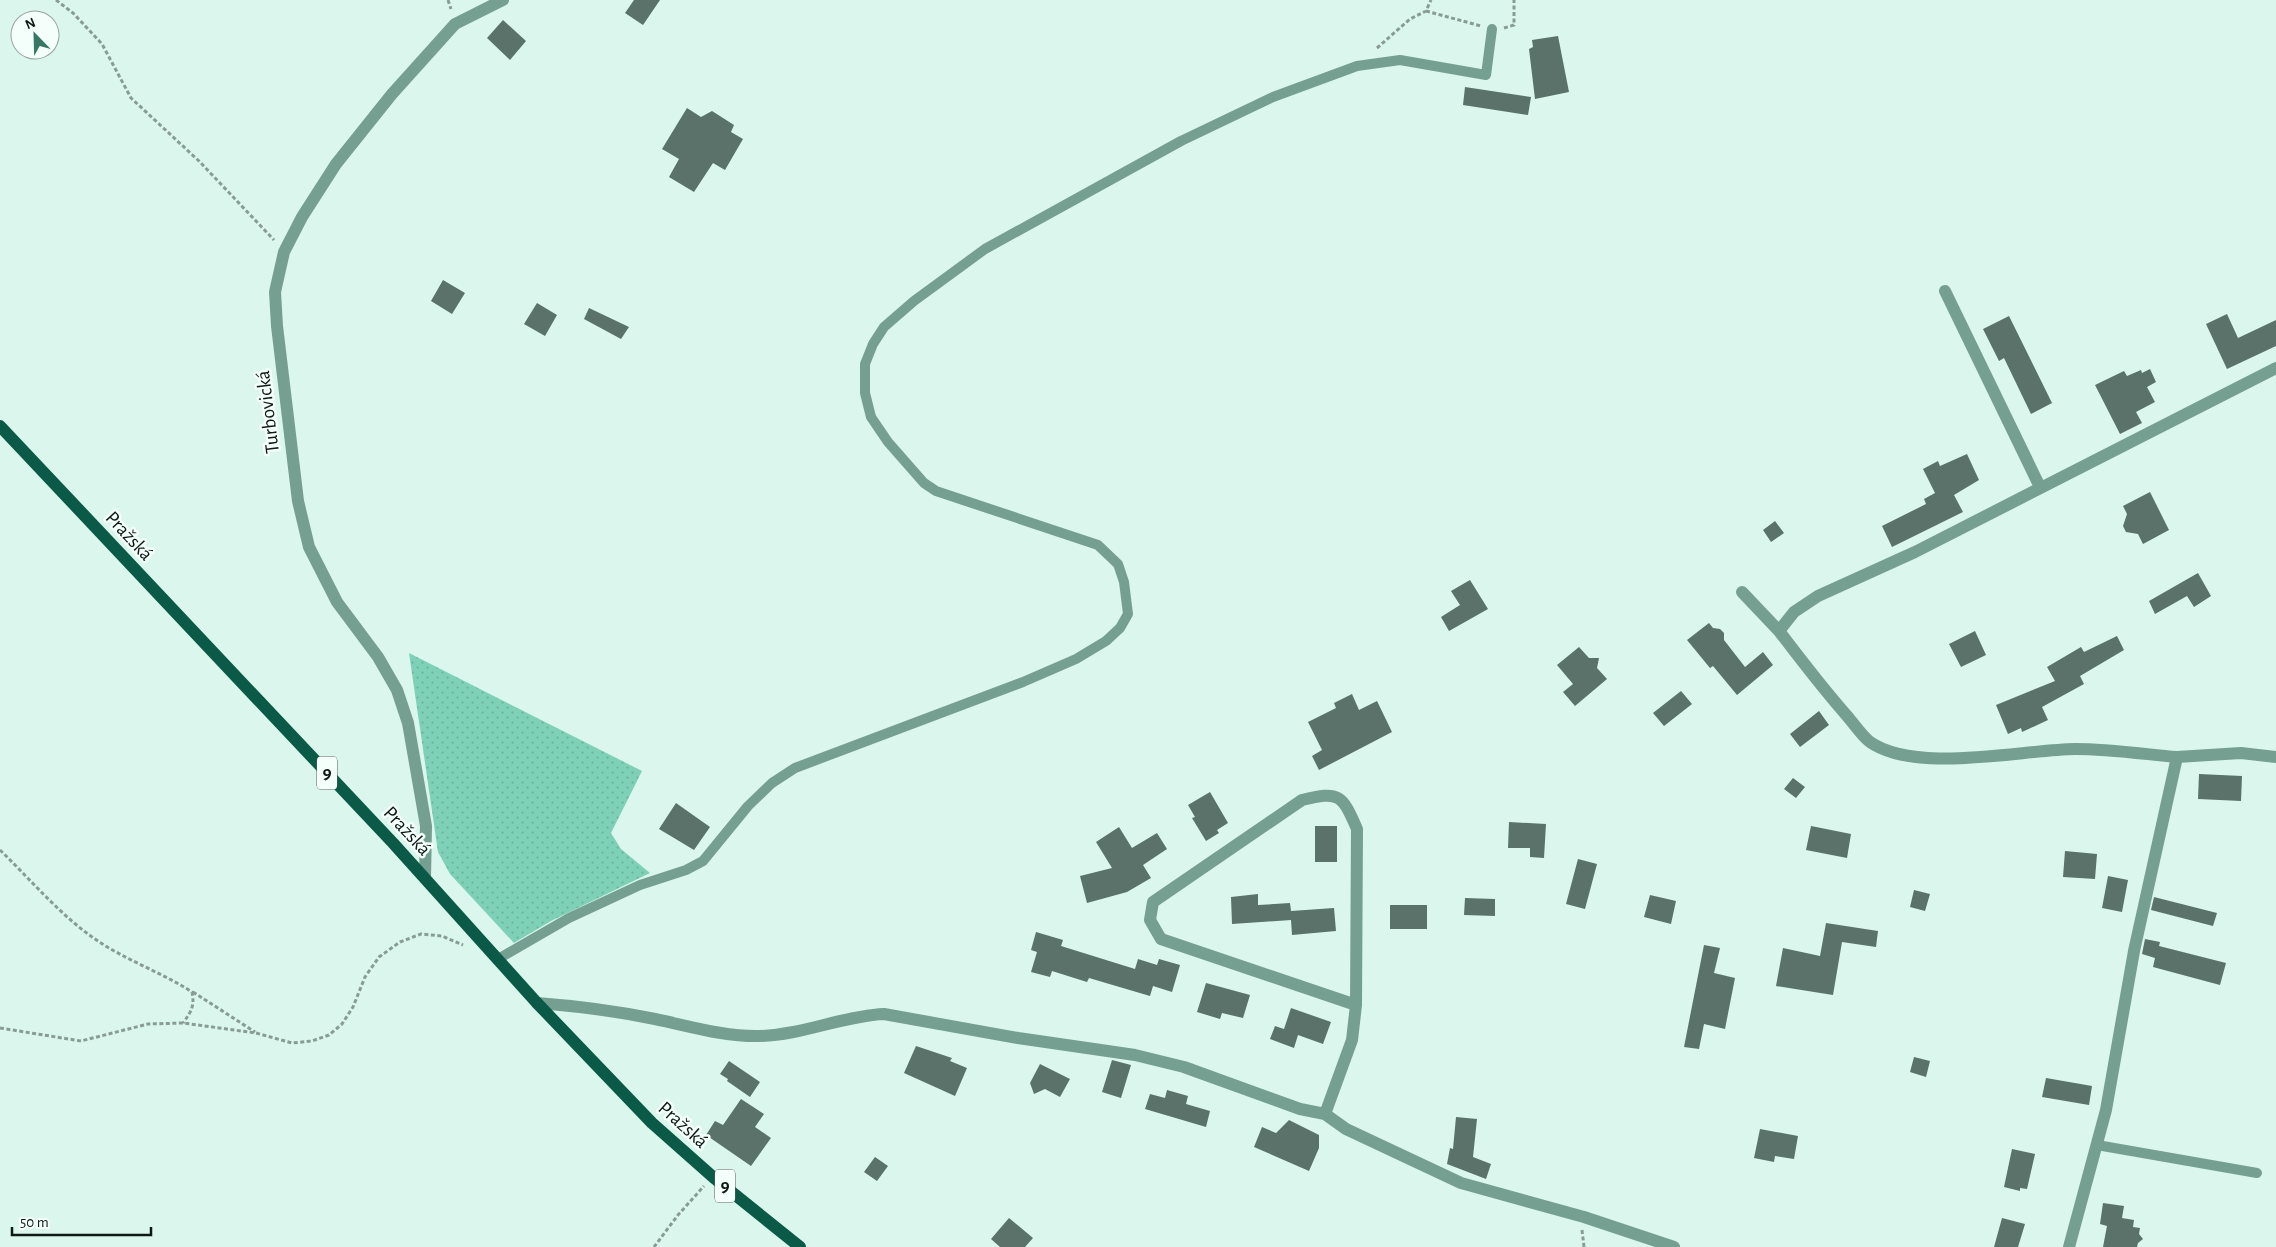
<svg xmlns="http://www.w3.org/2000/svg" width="2276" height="1247" font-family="'Alegreya Sans',sans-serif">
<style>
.grass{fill:url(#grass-dots)}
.building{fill:#5a7269}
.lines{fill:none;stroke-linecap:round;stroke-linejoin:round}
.path{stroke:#889c95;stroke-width:3;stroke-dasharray:4 2.5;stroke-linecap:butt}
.service{stroke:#759f91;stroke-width:10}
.minor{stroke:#759f91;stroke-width:12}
.primary{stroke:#0b5947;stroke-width:12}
.labels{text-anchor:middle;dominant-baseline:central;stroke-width:5;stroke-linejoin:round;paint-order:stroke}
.shield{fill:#f4fffb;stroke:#535d5a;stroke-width:1}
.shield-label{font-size:19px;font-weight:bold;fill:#0e1815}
.street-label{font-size:20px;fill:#0e1815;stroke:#f4fffb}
</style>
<defs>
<pattern id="grass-dots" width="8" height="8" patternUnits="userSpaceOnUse" patternTransform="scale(1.25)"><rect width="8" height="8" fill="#7ed1b7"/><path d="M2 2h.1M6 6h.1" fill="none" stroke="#6cb39c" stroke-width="1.8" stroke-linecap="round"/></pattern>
</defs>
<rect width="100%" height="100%" fill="#dbf6ec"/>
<path class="grass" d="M409,653l233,118 -31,62 10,16 29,24 -99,48 -37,22 -64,-69 -12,-22z"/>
<path class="building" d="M634,0h26l-17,25 -18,-12z
M503,20l23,21 -16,19 -23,-22z
M1558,36l11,56 -34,7 -6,-50 4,-2 -1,-7z
M1465,87l66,10 -3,18 -65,-10z
M687,108l14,9 11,-6 22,14 -3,7 12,7 -18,31 -12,-7 -19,29 -25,-15 10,-18 -17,-10z
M443,280l22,13 -13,21 -21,-13z
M537,303l20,12 -12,21 -21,-12z
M589,308l40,19 -8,12 -37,-20z
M2227,314l11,24 38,-18v26l-49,23 -21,-45z
M2009,316l43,87 -21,11 -27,-56 -5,3 -16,-32z
M2150,369l6,13 -9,5 8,15 -19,10 6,11 -22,11 -25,-49 29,-14 3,5 14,-6 1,3z
M1967,454l12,26 -25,15 9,17 -71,35 -10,-21 44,-22 -2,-5 11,-6 -12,-24 15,-8 2,5z
M2150,492l19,38 -26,14 -5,-10 -12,-2 -3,-6 4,-12 -4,-8z
M1775,521l9,12 -13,9 -8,-12z
M2198,573l13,23 -17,11 -7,-11 -32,18 -6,-13z
M1470,580l18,29 -39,22 -8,-14 19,-12 -9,-14z
M1709,623l4,5 7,1 4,4v7l21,27 18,-15 10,13 -36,30 -24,-29 -3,2 -23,-28z
M1975,631l11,24 -25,12 -12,-23z
M2117,636l7,14 -44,26 4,8 -42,23 6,13 -26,12 -1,-4 -13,6 -12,-29 59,-24 -8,-14 34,-20 3,5z
M1579,647l10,11h10l-2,10 10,11 -32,27 -12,-14 10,-8 -16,-19z
M1681,691l11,13 -28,22 -11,-13z
M1352,694l7,16 18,-9 15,31 -73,38 -7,-14 10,-6 -14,-28 28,-14 -2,-5z
M1819,711l10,14 -29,22 -10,-13z
M2199,774l43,2 -1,25 -43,-2z
M1793,778l12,9 -9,11 -12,-9z
M1210,792l18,31 -11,7 2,3 -13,8 -14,-23 3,-1 -7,-12z
M676,803l34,24 -16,23 -35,-21z
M1509,822l37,2 -2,34 -14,-1v-9h-22z
M1315,826h22v36h-22z
M1811,826l40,8 -4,24 -41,-8z
M1119,827l13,21 25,-15 10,16 -24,16 8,13 -24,14 -40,11 -7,-27 32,-8 -16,-26z
M2065,851l32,3 -2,25 -32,-2z
M1578,859l19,5 -12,45 -19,-5z
M2108,876l20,4 -6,32 -20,-4z
M1914,890l16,4 -5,17 -15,-4z
M1258,894v11l32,-2 1,8 43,-3 2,23 -44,4 -1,-15 -59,4 -1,-27z
M1650,895l26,6 -5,23 -27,-7z
M2154,897l63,16 -4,13 -62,-16z
M1465,898l30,1v17l-31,-1z
M1390,905h37v24h-37z
M1826,923l52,8 -2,16 -34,-5 -9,53 -57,-9 7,-38 37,8z
M1036,932l27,8 -2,6 74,23 3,-10 19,6 2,-6 21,6 -8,27 -19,-6 -3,10 -61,-18 -2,4 -35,-11 -2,6 -19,-5 6,-20 -6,-2z
M2145,939l15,3 -1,4 67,17 -6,22 -67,-18 2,-9 -13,-4z
M1704,945l16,3 -6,25 21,5 -10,51 -21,-5 -5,25 -15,-2z
M1206,983l44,12 -7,23 -21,-5 -2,6 -23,-7z
M1291,1008l40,14 -8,22 -25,-9 -4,13 -24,-9 5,-13 9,3z
M916,1046l36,12 -2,3 17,7 -12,28 -51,-23z
M1914,1057l16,4 -4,16 -16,-5z
M1112,1060l19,5 -10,33 -19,-6z
M729,1061l31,21 -10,15 -23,-16 1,-2 -8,-5z
M1040,1064l30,15 -10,18 -15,-8 -11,5 -4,-11z
M2046,1078l46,8 -3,19 -47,-8z
M1167,1090l21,6 -2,8 24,7 -4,16 -61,-18 5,-15 15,4z
M741,1099l23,15 -9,13 16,11 -20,28 -45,-31 9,-14 8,4z
M1456,1117l21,2 -4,38 18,7 -5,15 -39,-15 3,-16 3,1z
M1289,1120l30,15v13l-10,23 -55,-24 8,-20 14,6z
M1760,1129l38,7 -4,23 -19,-3 -1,6 -20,-4z
M2012,1149l23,5 -8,35 -7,-1v3l-16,-4z
M875,1157l13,9 -11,15 -13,-9z
M2103,1203l21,3 -2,12 12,2 -1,7 7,1 -1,6 4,5 -5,4 -1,4h-34l4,-21 -7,-2z
M1009,1218l24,20 -8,9h-25l-9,-8z
M2002,1218l23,6 -7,23h-24z"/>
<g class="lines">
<path class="path" d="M56,0l17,13 29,31 29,54 68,63 75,79
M448,0l3,9
M1426,11l55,15
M1504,28l10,-3v-25
M1377,48l33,-29 16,-8 5,-11
M0,850c30,29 60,65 95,89 30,21 66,33 97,53 3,14 -1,20 -9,31
M193,992l62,40
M0,1028l81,13 67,-17 35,-1 73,10 36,10 20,-2 17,-6 13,-11 11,-17 12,-30 14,-20 21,-15 21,-8 21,2 21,9
M1582,1230l2,17
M654,1247l24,-32 26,-29"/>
<path class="service" d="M498,959l71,-41 71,-33 46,-15 17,-9 45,-55 24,-23 23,-15 228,-86 53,-23 30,-18 14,-13 8,-14 -4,-32 -6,-18 -20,-19 -162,-54 -12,-8 -36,-41 -17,-25 -6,-24v-29l8,-20 11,-17 30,-26 71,-52 196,-108 92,-44 84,-31 43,-6 86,15 6,-46
M2097,1145l160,28"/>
<path class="minor" d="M1945,291l95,196
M1742,592l37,39
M2177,757c-34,-3 -68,-8 -102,-8 -56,1 -159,25 -205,-7 -8,-6 -16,-18 -22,-25 -25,-28 -47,-57 -69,-86l15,-19 24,-16 97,-44 361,-184
M425,878l1,-52 -18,-103 -11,-33 -19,-33 -41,-55 -28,-55 -11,-46 -21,-175 -2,-34 9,-40 18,-35 34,-53 56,-70 63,-70 48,-24
M537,1003c40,3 79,8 118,16 34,7 70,18 105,17 42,-1 82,-20 124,-22l134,24 117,17 49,12 116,42 25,5 21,15 115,54 123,34 90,30
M1325,1114l27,-74 4,-35 1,-176c-15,-35 -18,-38 -55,-29l-149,102 -3,18 11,19 195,66
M2069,1247l37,-137 28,-159 43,-194 64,-4 35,4"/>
<path class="primary" d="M0,426l393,417 144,160 115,120 61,54 87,70"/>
</g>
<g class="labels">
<g class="shield">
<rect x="317" y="756.5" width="20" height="33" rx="4"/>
<rect x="715" y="1169.5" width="20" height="33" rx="4"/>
</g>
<g class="shield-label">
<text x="327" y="773">9</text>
<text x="725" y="1186">9</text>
</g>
<g class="street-label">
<text transform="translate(268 412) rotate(-97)">Turbovická</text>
<text transform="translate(129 536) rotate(47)">Pražská</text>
<text transform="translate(407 831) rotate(47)">Pražská</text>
<text transform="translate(683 1125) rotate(42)">Pražská</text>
</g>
</g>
<g transform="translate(35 35) rotate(337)"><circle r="24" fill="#f4fffb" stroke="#98a39f"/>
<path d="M0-4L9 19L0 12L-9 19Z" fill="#387765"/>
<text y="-8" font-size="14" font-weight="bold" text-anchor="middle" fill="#0e1815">N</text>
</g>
<path d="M12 1227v8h139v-8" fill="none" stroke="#0e1815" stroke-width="2.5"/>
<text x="20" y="1227" font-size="15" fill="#0e1815" stroke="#f4fffb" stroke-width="4" paint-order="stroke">50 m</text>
</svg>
